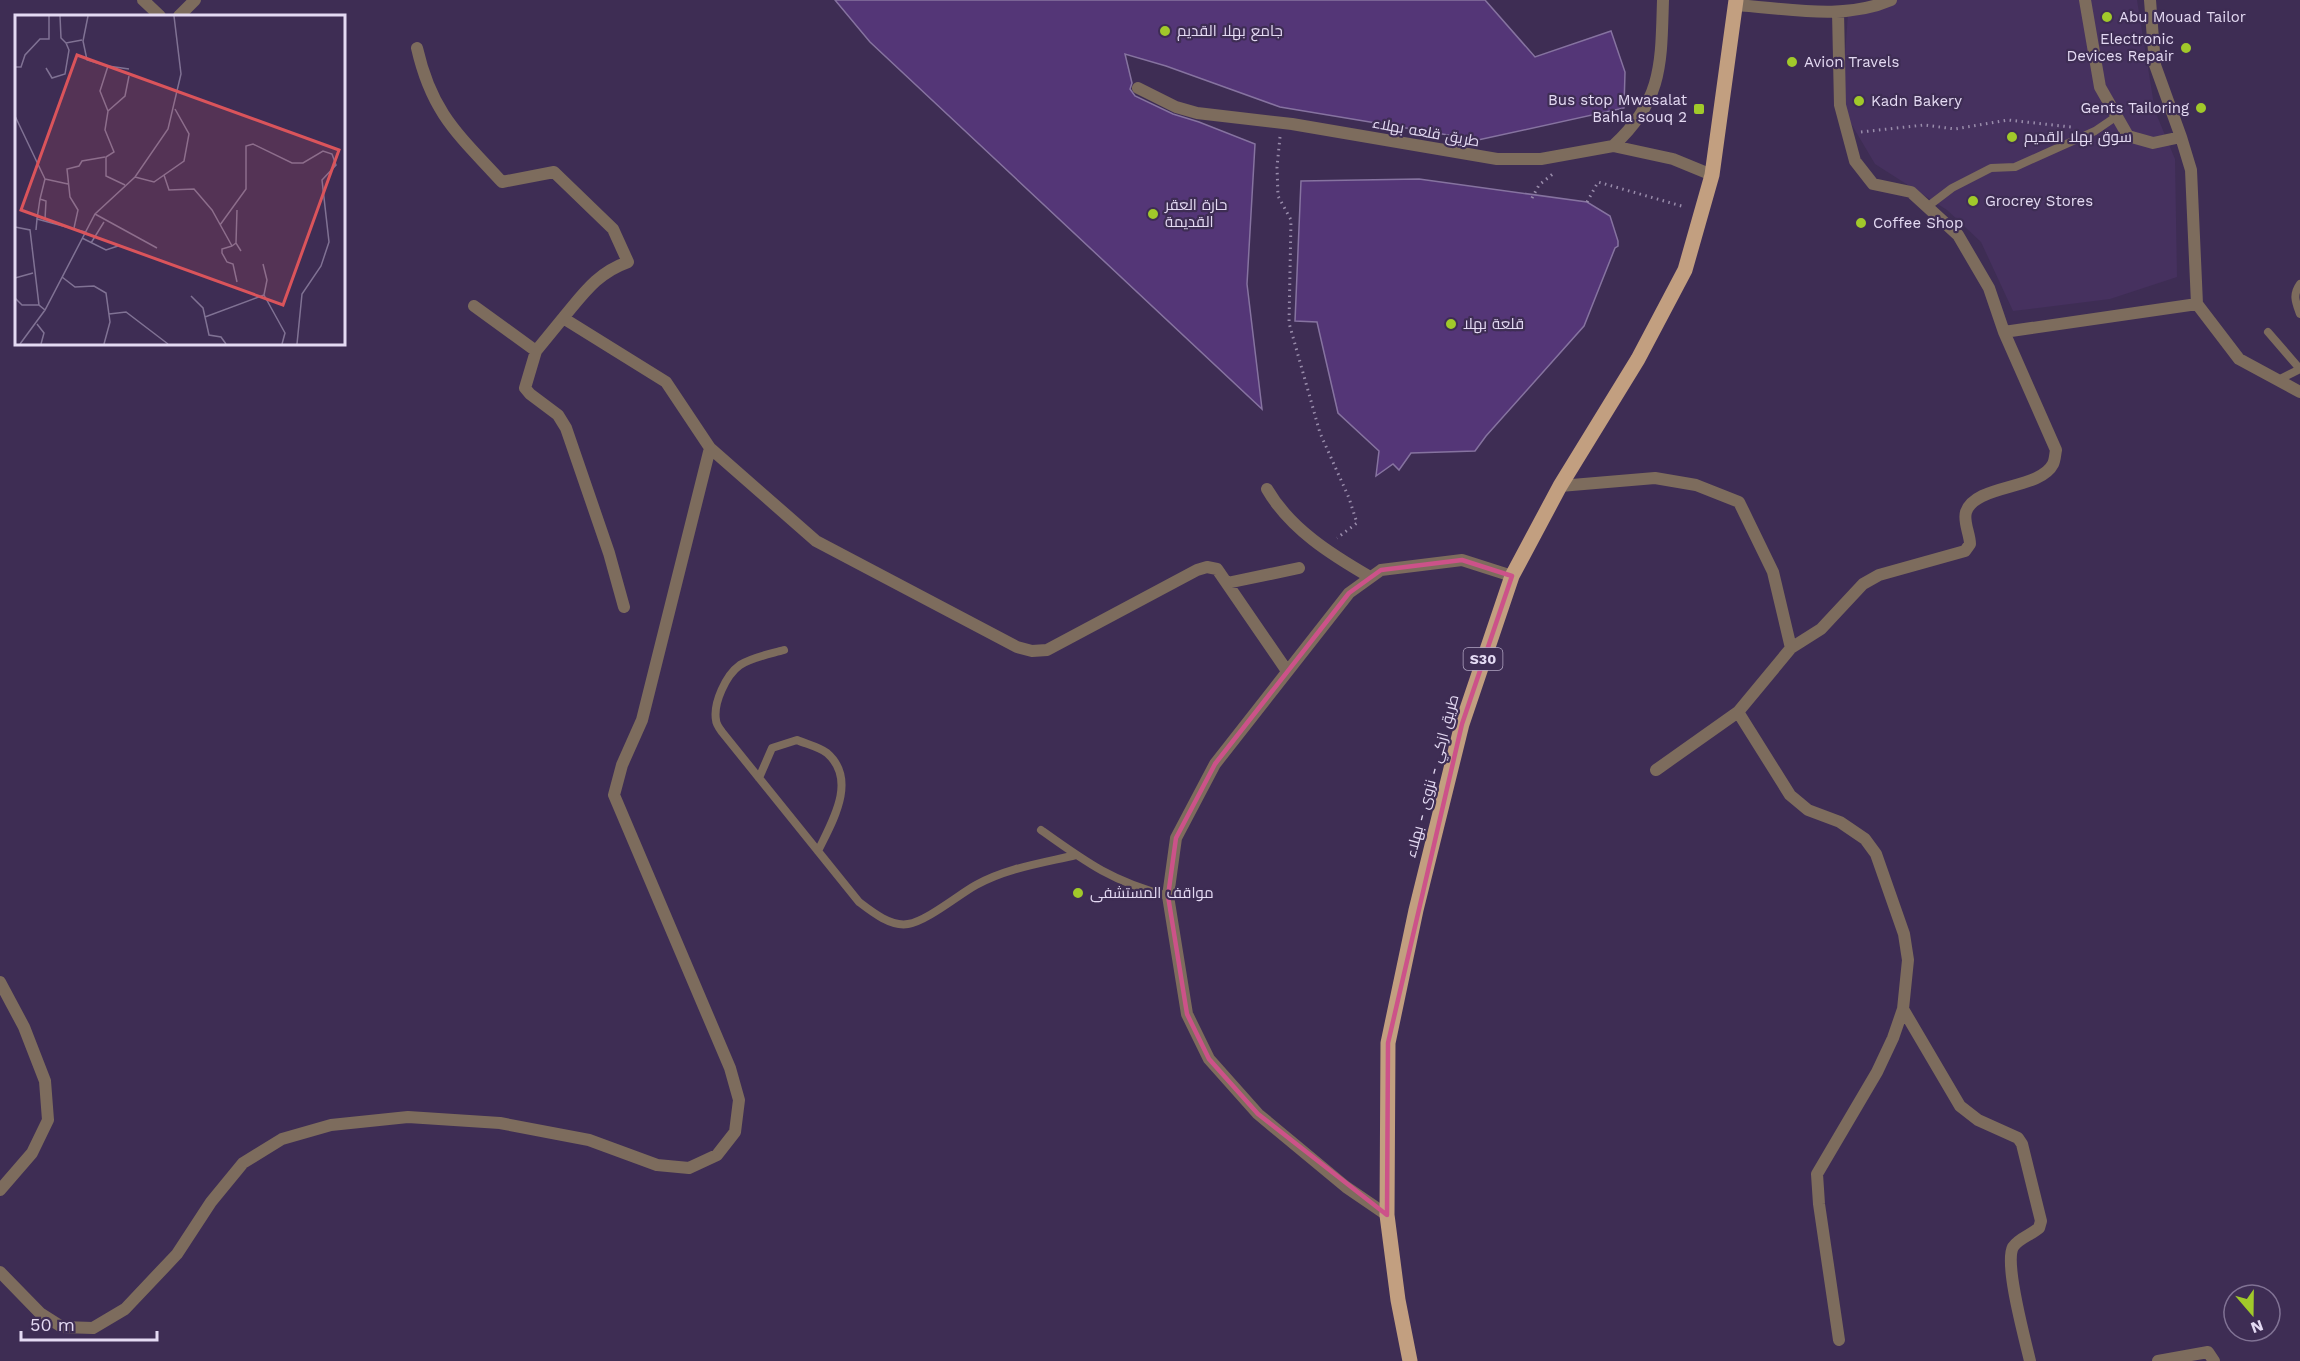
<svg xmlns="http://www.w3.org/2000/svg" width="2300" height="1361" font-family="'Work Sans',Cairo,sans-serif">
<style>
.built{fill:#46315f}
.building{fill:#543677;stroke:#8673a0;stroke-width:1.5}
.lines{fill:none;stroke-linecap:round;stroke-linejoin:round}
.path{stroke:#998cab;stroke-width:3;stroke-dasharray:1.5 4.5;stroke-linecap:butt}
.service{stroke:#7d6c5d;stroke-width:8}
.minor{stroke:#7d6c5d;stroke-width:12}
.primary{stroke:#c29f80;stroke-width:15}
.marked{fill:none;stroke:#cc5289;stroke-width:4.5;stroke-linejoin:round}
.poi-dot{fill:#a1c92a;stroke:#3e2d54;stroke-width:2}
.labels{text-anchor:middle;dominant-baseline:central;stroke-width:4.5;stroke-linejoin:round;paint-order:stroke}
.shield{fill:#3e2d54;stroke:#b2a6c3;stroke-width:1.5}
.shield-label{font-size:14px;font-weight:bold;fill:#e4daf3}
.poi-label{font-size:15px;fill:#e4daf3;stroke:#3e2d54;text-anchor:start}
.street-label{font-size:15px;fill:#e4daf3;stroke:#3e2d54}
.inset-road{fill:none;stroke:#807294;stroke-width:1.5}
.view{fill:#da545b;fill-opacity:0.15;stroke:#da545b;stroke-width:3}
.inset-edge{fill:none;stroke:#e4daf3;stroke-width:3}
</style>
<rect width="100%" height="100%" fill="#3e2d54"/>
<path class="built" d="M1895,0h242l18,111 20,48 2,118 -67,22 -97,12 -32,-69 -34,-32 -72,-46 -29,-49 -2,-47 4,-54z"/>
<path class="building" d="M835,0h650l50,57 76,-26 14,41 -1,36 -146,32 -198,-33 -114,-41 -41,-12 7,29 -2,6 5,7 38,18 26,8 56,22 -8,140 15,125 -392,-367z
M1419,179l168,23 23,14 8,25v5l-3,2 -31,78 -98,110 -11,15 -64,2 -12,17 -6,-6 -17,12 3,-25 -41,-38 -21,-91 -22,-1 6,-140z"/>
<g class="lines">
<path class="path" d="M1861,132l63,-7 31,4 53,-9 63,7
M1280,137l-3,30 1,29 13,24 -2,103 31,110 29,65 8,25 -20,15
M1532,198l7,-13 15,-12
M1587,202l11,-20 87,25"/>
<path class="service" d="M1927,207l25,-19 39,-20 24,-1 80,-36 22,-15
M2300,284c-8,11 -4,19 0,30
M2268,332l32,37
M2278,380l22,-11
M784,650c-14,4 -31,7 -44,15 -14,10 -27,38 -24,55 0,4 3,8 6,12l137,170c13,10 32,25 49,22 19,-3 50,-29 68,-39 31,-17 66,-22 100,-30
M759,778l13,-30 25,-8c9,4 22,7 30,13 31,27 5,69 -9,98
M1041,830c46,33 72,52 127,66"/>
<path class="minor" d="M143,0l17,16
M2085,0l15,87 28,49 25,7 28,-6 -26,-72 -5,-65
M1735,5c51,3 108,16 156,-5
M179,16l16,-16
M417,48c15,66 42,87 85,134l52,-10 59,57 15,33c-31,11 -44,31 -65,56
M1138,88l38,19 21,6 95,11 205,35h44l72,-13 60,13 39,16
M2181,137l10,33 6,134 42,55 61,33
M1613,146c50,-46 48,-82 50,-146
M474,306l62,45 27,-33 103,64 44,66 106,93 201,106 15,4 15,-1 150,-80 10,-3 10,2 70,102
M2004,332l193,-28
M536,351l-11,37 5,6 28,21 8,13 43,125 15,54
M1560,486l95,-8 41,7 43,17 34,70 18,76 -53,64 52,83 18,15 32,12 25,17 11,15 28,80 4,26 -5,49 57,97 18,14 40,18 4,6 19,77 -2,7c-8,7 -20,10 -26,19 -9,17 12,92 17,114
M1267,489c23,40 65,66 103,88
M1227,583l72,-15
M1791,648l30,-19 42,-45 16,-9 86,-24 5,-7c0,-10 -7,-22 -4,-32 9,-28 74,-22 87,-48 2,-4 2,-9 3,-14l-52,-118 -15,-44 -31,-53 -47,-43 -38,-8 -18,-23 -15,-56 -2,-93
M1656,770l82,-58
M0,982l24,45 21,54 3,39 -16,33 -32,37
M1387,1215l-41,-28 -88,-73 -49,-55 -22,-45 -19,-118 8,-58 39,-74 134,-171 32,-23 81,-10 50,16
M0,1272l40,41 22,14 31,1 32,-19 52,-55 34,-52 32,-39 39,-24 49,-14 77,-8 92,6 89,17 68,25 32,3 28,-13 18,-23 4,-32 -9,-32 -116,-273 8,-30 20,-45 68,-272
M1839,1340l-20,-136 -2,-30 60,-102 16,-34 10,-29
M2158,1361l50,-9 6,9"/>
<path class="primary" d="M1410,1361l-12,-61 -11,-85 1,-172 28,-133 46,-186 50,-148 48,-90 78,-127 47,-89 27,-95 24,-175"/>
</g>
<path class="marked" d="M1462,560l50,16 -50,148 -74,319 -1,172 -129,-101 -49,-55 -22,-45 -19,-118 8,-58 39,-74 134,-171 32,-23z"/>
<g class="poi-dot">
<circle cx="2107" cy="17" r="6"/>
<circle cx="1165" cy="31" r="6"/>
<circle cx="2186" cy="48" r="6"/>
<circle cx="1792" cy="62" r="6"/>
<circle cx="1859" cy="101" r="6"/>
<circle cx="2201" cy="108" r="6"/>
<rect x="1693" y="103" width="12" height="12" rx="3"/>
<circle cx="2012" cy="137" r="6"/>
<circle cx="1973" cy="201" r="6"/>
<circle cx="1153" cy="214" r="6"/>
<circle cx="1861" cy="223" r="6"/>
<circle cx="1451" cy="324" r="6"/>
<circle cx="1078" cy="893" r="6"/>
</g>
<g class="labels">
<rect class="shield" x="1463.5" y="648" width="39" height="22" rx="4.5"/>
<g class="shield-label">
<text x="1483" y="659">S30</text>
</g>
<g class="poi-label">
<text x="2119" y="17">Abu Mouad Tailor</text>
<text x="1177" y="31">جامع بهلا القديم</text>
<text x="2174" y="39" text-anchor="end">Electronic<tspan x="2174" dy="17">Devices Repair</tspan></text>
<text x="1804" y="62">Avion Travels</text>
<text x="1687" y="100" text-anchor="end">Bus stop Mwasalat<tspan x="1687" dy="17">Bahla souq 2</tspan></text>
<text x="1871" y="101">Kadn Bakery</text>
<text x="2189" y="108" text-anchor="end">Gents Tailoring</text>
<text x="2024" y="137">سوق بهلا القديم</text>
<text x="1985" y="201">Grocrey Stores</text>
<text x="1165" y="205">حارة العقر<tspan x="1165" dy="17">القديمة</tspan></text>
<text x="1873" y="223">Coffee Shop</text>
<text x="1463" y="324">قلعة بهلا</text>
<text x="1090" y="893">مواقف المستشفى</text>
</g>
<g class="street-label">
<text transform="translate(1426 132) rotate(10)">طريق قلعه بهلاء</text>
<text transform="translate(1432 776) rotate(-75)">طريق ازكي - نزوى - بهلاء</text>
</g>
</g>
<g transform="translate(15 15)">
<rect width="330" height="330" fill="#3e2d54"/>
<path class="inset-road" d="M45,1l1,22 5,5 16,-3M73,1l-5,25 4,19 21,6 -8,25 8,20 -3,19 9,22 -8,5v19l19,9M93,51l21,3M0,52h6l4,-12 15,-16h9v-23M31,53l6,10 13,-4 4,-24 -3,-7M93,96l17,-15 4,-20M0,101l30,63 -5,20M149,160l5,15 25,-1 18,21 20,36 4,-3 5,8M120,162l19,5 30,-21 5,-27 -14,-25M30,164l23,5M80,199l62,34M22,204l3,-20 6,2 -1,18M205,210l26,-36v-43l7,-2 39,19h11l20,-12 9,3 4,11 -14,15 7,62 -8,24 -19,28 -5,50M0,212l15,3 9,75 6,5M59,213l4,-18 -8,-13 -3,-28 12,-3 3,-5 23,-4M21,215l1,-11 48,13M67,223l24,12 12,-4M76,228l13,-21M221,228l1,-33M217,231l-10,3v4l5,9 6,2 4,18M47,262l13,10 19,-1 12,7 4,29 -6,22M0,263l18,-5M249,280l21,38 -3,11M176,281l12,12 2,9M0,283l7,7h17M94,299l17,-2 42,32M22,309l7,9 -3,11M5,329l25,-34 50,-96 40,-37 33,-48 13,-55 -7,-58M211,329l-5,-7 -12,-2 -4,-18 59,-22 3,-15 -4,-16"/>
<path class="view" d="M62,40l262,95 -56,155 -262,-95z"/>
<rect width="330" height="330" class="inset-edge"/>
</g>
<g transform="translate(2252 1313) rotate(160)"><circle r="28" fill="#3e2d54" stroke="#807294" stroke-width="1.5"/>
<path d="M0-4.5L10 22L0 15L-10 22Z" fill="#a1c92a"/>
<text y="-9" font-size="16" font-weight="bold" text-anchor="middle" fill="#e4daf3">N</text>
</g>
<path d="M21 1331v9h136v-9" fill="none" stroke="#e4daf3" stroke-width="3"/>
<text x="30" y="1331" font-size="18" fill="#e4daf3" stroke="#3e2d54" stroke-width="4.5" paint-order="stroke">50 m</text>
</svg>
